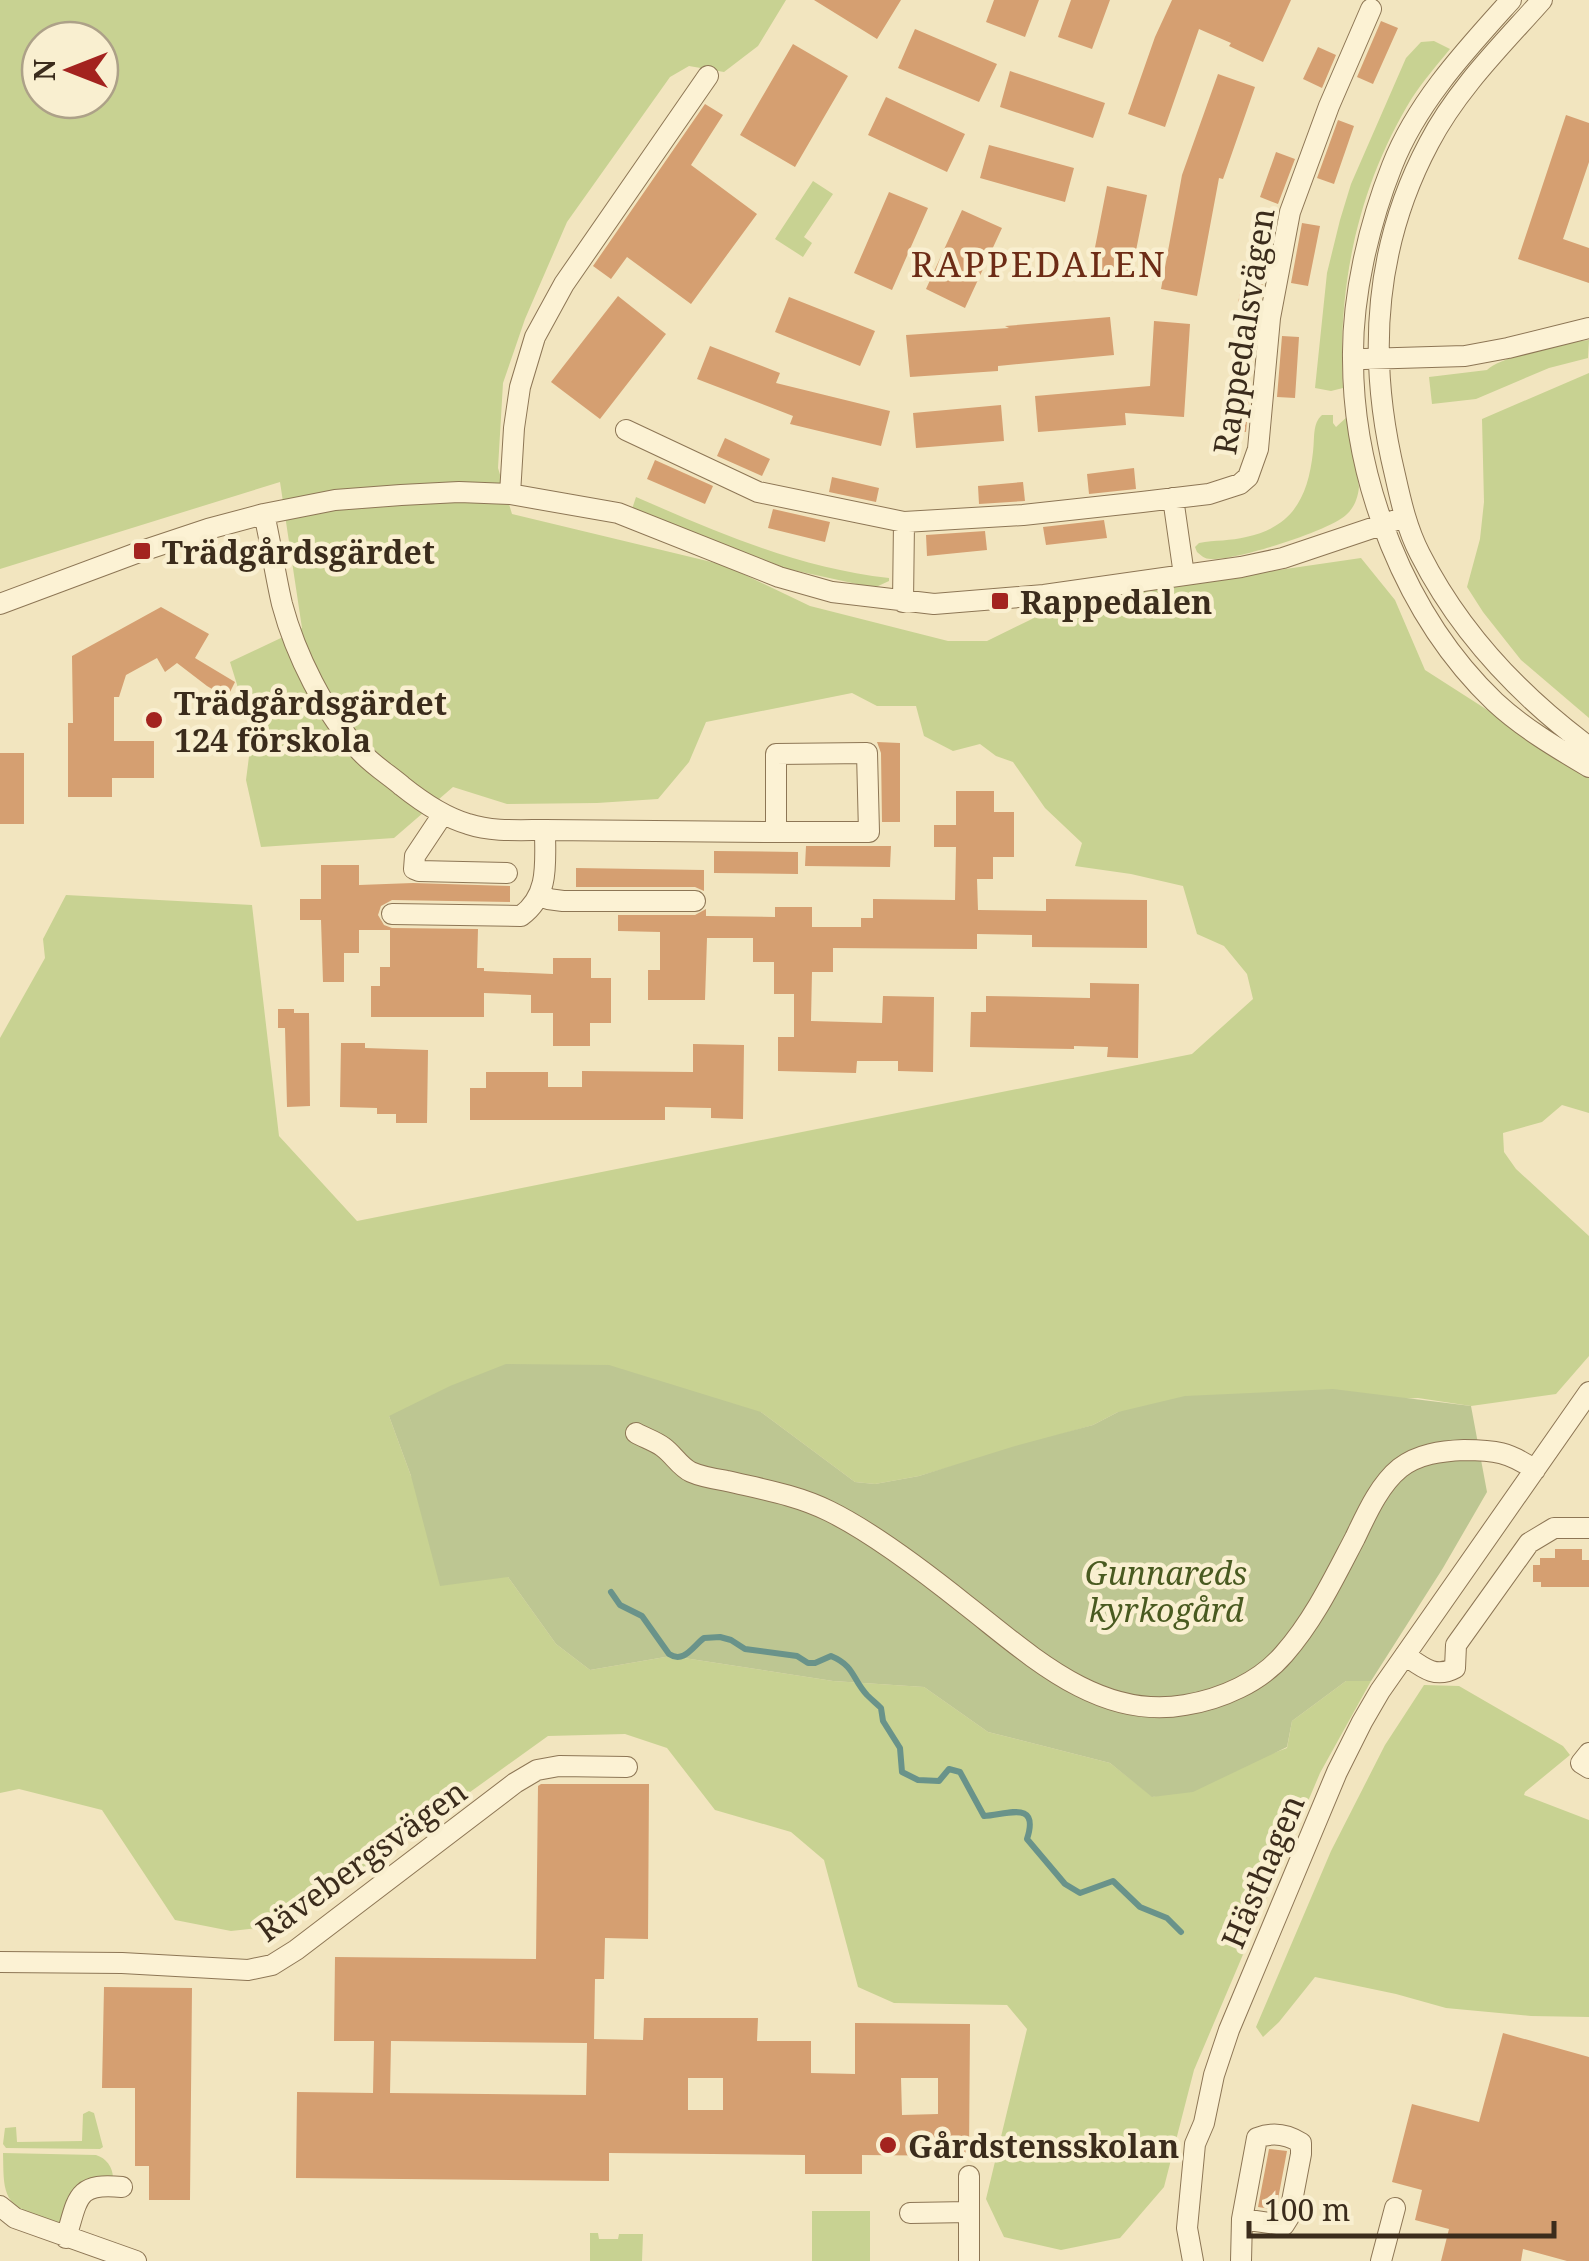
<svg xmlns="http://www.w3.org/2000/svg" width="1589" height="2261" font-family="'Noto Serif',serif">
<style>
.green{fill:#c8d292;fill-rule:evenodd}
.cemetery{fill:#bdc692}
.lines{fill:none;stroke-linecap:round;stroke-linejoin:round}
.stream{stroke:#69938a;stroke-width:6}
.building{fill:#d59f71;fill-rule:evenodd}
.minor-casing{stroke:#8d7655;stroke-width:22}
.minor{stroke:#fcf2d4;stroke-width:20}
.poi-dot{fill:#a3231f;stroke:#f9efd0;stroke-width:4}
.labels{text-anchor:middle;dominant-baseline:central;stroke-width:9;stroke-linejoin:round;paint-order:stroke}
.street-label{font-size:32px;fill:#3b2c1c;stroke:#f9efd0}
.poi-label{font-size:32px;font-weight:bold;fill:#3b2c1c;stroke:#f9efd0;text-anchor:start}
.park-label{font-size:32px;font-style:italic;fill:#495a20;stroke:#f9efd0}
.neighbourhood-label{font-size:35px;letter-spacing:2.5px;fill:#6d2c16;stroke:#f9efd0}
</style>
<rect width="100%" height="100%" fill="#f2e5bf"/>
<path class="green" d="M0,0h786l-28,46 -34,26 -35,-6 -19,11 -103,145 -42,97 -22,64 -5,85 14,46 212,51 86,41 138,35h39l45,-22 4,-7 83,-19 242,-35 34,42 30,70 164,105v338l-27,-8 -20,17 -39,11 1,19 12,17 73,67v120l-33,38 -85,12 -53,-8 -300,14 -25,13 -174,51 -44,8 -20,-2 -94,-70 -372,4 22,60 97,101 48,67 34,26 81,-14 162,25 91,6 64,45 122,31 43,34 134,-49 5,-27 54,-40h25l-51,92 -126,297 -30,117 -44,51 -59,12 -57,-13 -18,-38 41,-170 -20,-24 -113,-2 -36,-16 -34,-127 -33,-28 -76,-22 -48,-62 -42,-14 -77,2 -263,189 -54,6 -56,-11 -73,-110 -83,-21 -19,4v-755l45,-80 -2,-19 23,-44 186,10 27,231 78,85 835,-167 61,-55 -6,-25 -23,-28 -27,-12 -14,-48 -52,-12 -56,-8 7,-23 -37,-35 -32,-46 -17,-6 -16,-12 -27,7 -29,-15 -8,-30h-39l-25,-13 -146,29 -17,40 -31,37 -61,4 -90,1 -54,-17 -59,51 -133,9 -15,-67 6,-47 -22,-71 72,-34 -22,-146 -280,87zM40,40h60v60h-60z
M1434,41l16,8c-13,16 -27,32 -38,49 -54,88 -75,188 -69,290l-12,3 -16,-3 12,-115 13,-53 11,-36 55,-126 15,-16z
M813,181l20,13 -29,43 8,6 -9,14 -28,-18z
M1589,340l-1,18 -39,10 -73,31 -44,5 -3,-27 58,-7c14,-14 80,-28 102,-30z
M1589,373v345l-68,-58 -38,-48 -16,-25 13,-48 4,-37 -2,-83z
M1322,415h11v8l3,4 12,-11 11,71c-1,11 -5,21 -13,28 -17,16 -112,46 -135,44 -7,0 -9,-3 -14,-7l-2,-5 4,-4c16,-3 32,-2 47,-6 47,-10 62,-40 67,-85 2,-14 -1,-28 9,-37z
M636,497c83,36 163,71 253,81v3l-13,6 -10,-1 -78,-17 -156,-60z
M1424,1685l35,1 104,60 7,9 -45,37 -1,3 65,25v197l-58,-1 -85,-8 -50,-14 -81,-17 -36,45 -16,15 -7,-10 75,-176 54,-106z
M89,2111l5,2 9,34 -3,2 -94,-1 -3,-4 2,-16 11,-1 1,15 65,-1 1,-27z
M3,2153l93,2c10,3 17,12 17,23l-50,44c-10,2 -14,-1 -24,-4 -38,-14 -35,-29 -36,-65z
M812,2211h58v50h-58z
M590,2233h8l1,6h19l1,-5h24l-1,27h-52z"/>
<path class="cemetery" d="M506,1364l103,1 152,47 94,70 20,2 44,-8 96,-30 78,-21 25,-13 67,-16 148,-7 138,17 16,86 -44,76 -72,113h-25l-54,40 -5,26 -94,45 -41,5 -42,-34 -122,-31 -64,-45 -91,-6 -162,-25 -81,14 -34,-26 -48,-67 -68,9 -29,-110 -22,-60 61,-30z"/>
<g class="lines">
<path class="stream" d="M611,1592l9,13 22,11 27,38c15,10 24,-8 35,-16l16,-1 11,3 14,9 52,7 11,7h7l16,-7c24,10 21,23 36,39 5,5 10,9 14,13l2,13 17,27 2,24 16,8 21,1 10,-12 11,3 24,44c22,-1 56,-17 43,23l38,45 15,9 33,-12 27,26 27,11 14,14"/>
</g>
<path class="building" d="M814,0h87l-24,39z
M994,0h45l-14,37 -39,-15z
M1071,0h39l-18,49 -34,-12z
M1172,0h119l-28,62 -34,-16 2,-3 -32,-14 -34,98 -37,-13 27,-77z
M1381,21l17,7 -25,56 -16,-7z
M915,29l82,35 -18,38 -81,-34z
M793,44l55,32 -53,91 -55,-32z
M1318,47l18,8 -14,33 -19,-9z
M1010,71l95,32 -12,35 -93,-31z
M1218,74l37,13 -32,92 -4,-1 -22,118 -36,-7 21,-114z
M886,97l79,37 -18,38 -79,-37z
M705,104l18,11 -32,50 66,49 -66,90 -64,-47 -16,22 -18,-13z
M1566,115l23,8v39l-26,77 26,9v35l-71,-24z
M1338,120l16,6 -20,58 -17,-6z
M989,145l85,23 -9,34 -85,-24z
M1276,152l19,7 -17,45 -18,-7z
M1107,186l40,9 -17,86 -40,-8z
M889,192l39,16 -36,82 -38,-17z
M962,210l40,18 -37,80 -39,-19z
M1302,223l18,3 -12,60 -17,-3z
M1246,263l20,4 -8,40 -20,-4z
M618,296l48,38 -66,85 -49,-37z
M789,297l86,34 -15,35 -85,-34z
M1110,317l4,38 -116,11v5l-88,6 -4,-42 103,-7 -4,-2z
M1154,321l36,3 -6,93 -59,-4 1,12 -88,7 -3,-36 115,-10z
M1282,336l17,1 -4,61 -18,-1z
M710,346l70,27 -4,10 114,28 -9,35 -91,-22 3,-8 -96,-37z
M1230,382l20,1 -4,49 -19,-2z
M1001,405l3,36 -88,7 -3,-35z
M725,438l45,21 -8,17 -45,-20z
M655,460l58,26 -8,18 -58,-25z
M1134,468l2,21 -47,5 -2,-20z
M832,477l47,11 -3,14 -47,-10z
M1023,482l2,19 -46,3 -1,-18z
M773,509l57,13 -5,20 -57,-14z
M1104,520l3,18 -61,7 -3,-18z
M985,531l2,19 -60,6 -1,-21z
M161,607l48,27 -14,24 40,24 -8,16 -20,-12 -30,-23 -12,9 -8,-14 -31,17 -7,22h-5v44h40v37h-42v19h-44v-74h5l-1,-67z
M877,742l23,1v79h-18l-1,-69z
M0,753h24v71h-24z
M956,791h38v21h20v45h-21v22h-16l1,31 68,1v-12l101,1v48l-115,-1v-12l-55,-1v15l-144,-1v24h-21l-1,49 71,2 1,-27 51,1 -1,75 -35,-1v-10h-41l-1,12 -78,-2v-34h16v-43h-20v-32h-21v-24h-46l-2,62h-57v-30h12v-38l-42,-1v-16h77l11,-6v7l69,1v-10h37v20h49v-9h12v-19l82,1 1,-53h-22v-22h22z
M806,846h85l-1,21 -85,-1z
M714,851l84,1v22l-84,-1z
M321,865h38v20l54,-2 97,3v16l-118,-2 -11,6 -3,9 6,10 8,3 86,1 -1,39h7v3l69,3v-16h38v20h20v45h-21v23h-37v-33h-22v-18l-47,-2v24h-113v-31h9v-19h10v-37h-31v23h-15v29h-21l-2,-62h-21v-21h21z
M576,868l128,2v21l-9,-4h-119z
M1090,983l49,1 -1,74 -31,-1 1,-10 -34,-1v3l-104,-2 1,-35h15v-16l104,2z
M278,1009h16v4h15l1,93 -23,1 -2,-79h-7z
M341,1043h24v5l63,2 -1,73h-31v-9h-19v-6l-37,-1z
M693,1044l51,1 -1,74 -32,-1v-10l-46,-1v13h-195v-32h16v-16h62v15h34v-16l111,1z
M1555,1549h27v11h7v27h-48v-5h-8v-17h7v-7h15z
M541,1784h108l-1,155 -43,-1 -1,41h-9l-1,60 49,1 1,-22h114l-1,23h54v32l44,1v-51l115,1 -1,132 -107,-1v19h-57v-19l-196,-2v28l-313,-3 1,-86 76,1 1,-52h-40l1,-84 201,2 2,-173zM391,2041l196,2 -1,52 -196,-2zM688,2078h35v32h-35zM901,2078h37v36l-36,1z
M104,1987l88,1 -2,212h-41v-34h-14v-78h-33z
M1503,2033l86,24v204h-22l-44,-12 -2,12h-80l8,-32 -34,-9 7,-30 -30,-8 20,-78 67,18z
M1269,2149l18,2 -11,59 -18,-3z"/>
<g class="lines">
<defs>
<path id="minor" d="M1511,0c-45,50 -94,102 -119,166 -23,58 -40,130 -39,193 0,123 53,258 142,343 28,26 62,46 94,65
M1542,0c-39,44 -85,89 -113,143 -56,105 -62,217 -34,332 6,27 12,54 25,79 40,79 99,141 169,193
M1364,359l101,-3 43,-8 81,-20
M626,430l132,62 146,30 119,-7 119,-13 67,-8 31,-10 8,-7 10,-28 12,-131 20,-106 39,-106 42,-97
M510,494l4,-66 6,-41 15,-50 29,-53 144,-208
M1173,498l11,77
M264,514c7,30 11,60 18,90 13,49 43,111 79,148 12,13 28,23 41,34 20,16 42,31 66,38 24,8 52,6 77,6l231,2h93l-2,-79 -91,1v78
M903,602l1,-80
M0,604l142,-53 66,-22 56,-15 71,-14 66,-5 58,-3 51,2 108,19 161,64 53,15 102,12 110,-9 197,-28 42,-9 122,-41
M443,814l-28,42 -1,13 5,2 88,2
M541,892l7,7 15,2h132
M392,914l129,2c29,-21 24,-54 24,-86
M636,1433c9,5 19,8 27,14 10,7 17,20 28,25 11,5 24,7 36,9 34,8 70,14 102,30 45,22 97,62 137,94 62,48 132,116 219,100 37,-6 75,-23 99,-51 30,-34 50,-76 71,-116 11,-23 24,-53 45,-70 18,-14 41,-17 64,-18 31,0 45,2 71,20
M1405,1655c17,12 30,24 50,13l1,-23 73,-102 25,-15h35
M1589,1753l-8,10 8,5
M0,1962l122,1 126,7 24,-5 24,-15 219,-167 22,-13 22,-4 68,1
M969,2176v85
M0,2206l15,12 121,43
M910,2213l59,-1
M66,2238c12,-40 10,-56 56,-51
M1193,2261l-6,-33 8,-84 9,-21 10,-48 15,-45 108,-258 25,-50 18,-31 209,-299
M1241,2261l1,-42 15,-81c15,-6 30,-4 44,5v11l-12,63 -5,8 -42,-6
M1381,2261l14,-53"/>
</defs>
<use href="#minor" class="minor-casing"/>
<use href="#minor" class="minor"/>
</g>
<g class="poi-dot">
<rect x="132" y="541" width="20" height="20" rx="5"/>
<rect x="990" y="591" width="20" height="20" rx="5"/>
<circle cx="154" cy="720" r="10"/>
<circle cx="888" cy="2145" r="10"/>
</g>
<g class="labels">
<g class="street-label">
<text transform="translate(1243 331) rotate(-81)">Rappedalsvägen</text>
<text transform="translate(361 1860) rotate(-36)">Rävebergsvägen</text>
<text transform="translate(1262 1871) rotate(-67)">Hästhagen</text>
</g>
<g class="poi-label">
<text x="162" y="551">Trädgårdsgärdet</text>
<text x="1020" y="601">Rappedalen</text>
<text x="174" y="702">Trädgårdsgärdet<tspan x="174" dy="37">124 förskola</tspan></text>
<text x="908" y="2145">Gårdstensskolan</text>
</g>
<g class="park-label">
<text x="1166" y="1572">Gunnareds<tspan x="1166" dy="37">kyrkogård</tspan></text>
</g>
<g class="neighbourhood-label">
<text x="1039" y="263">RAPPEDALEN</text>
</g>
</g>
<g transform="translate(70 70) rotate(270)"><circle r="48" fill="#f9efd0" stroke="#ada188" stroke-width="2.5"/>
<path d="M0-8L18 38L0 25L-18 38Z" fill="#a3231f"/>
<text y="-15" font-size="28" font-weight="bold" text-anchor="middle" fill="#3b2c1c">N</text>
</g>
<path d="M1249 2221v15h305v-15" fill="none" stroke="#3b2c1c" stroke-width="5"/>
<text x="1264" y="2221" font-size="30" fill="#3b2c1c" stroke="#f9efd0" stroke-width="8" paint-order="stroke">100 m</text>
</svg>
